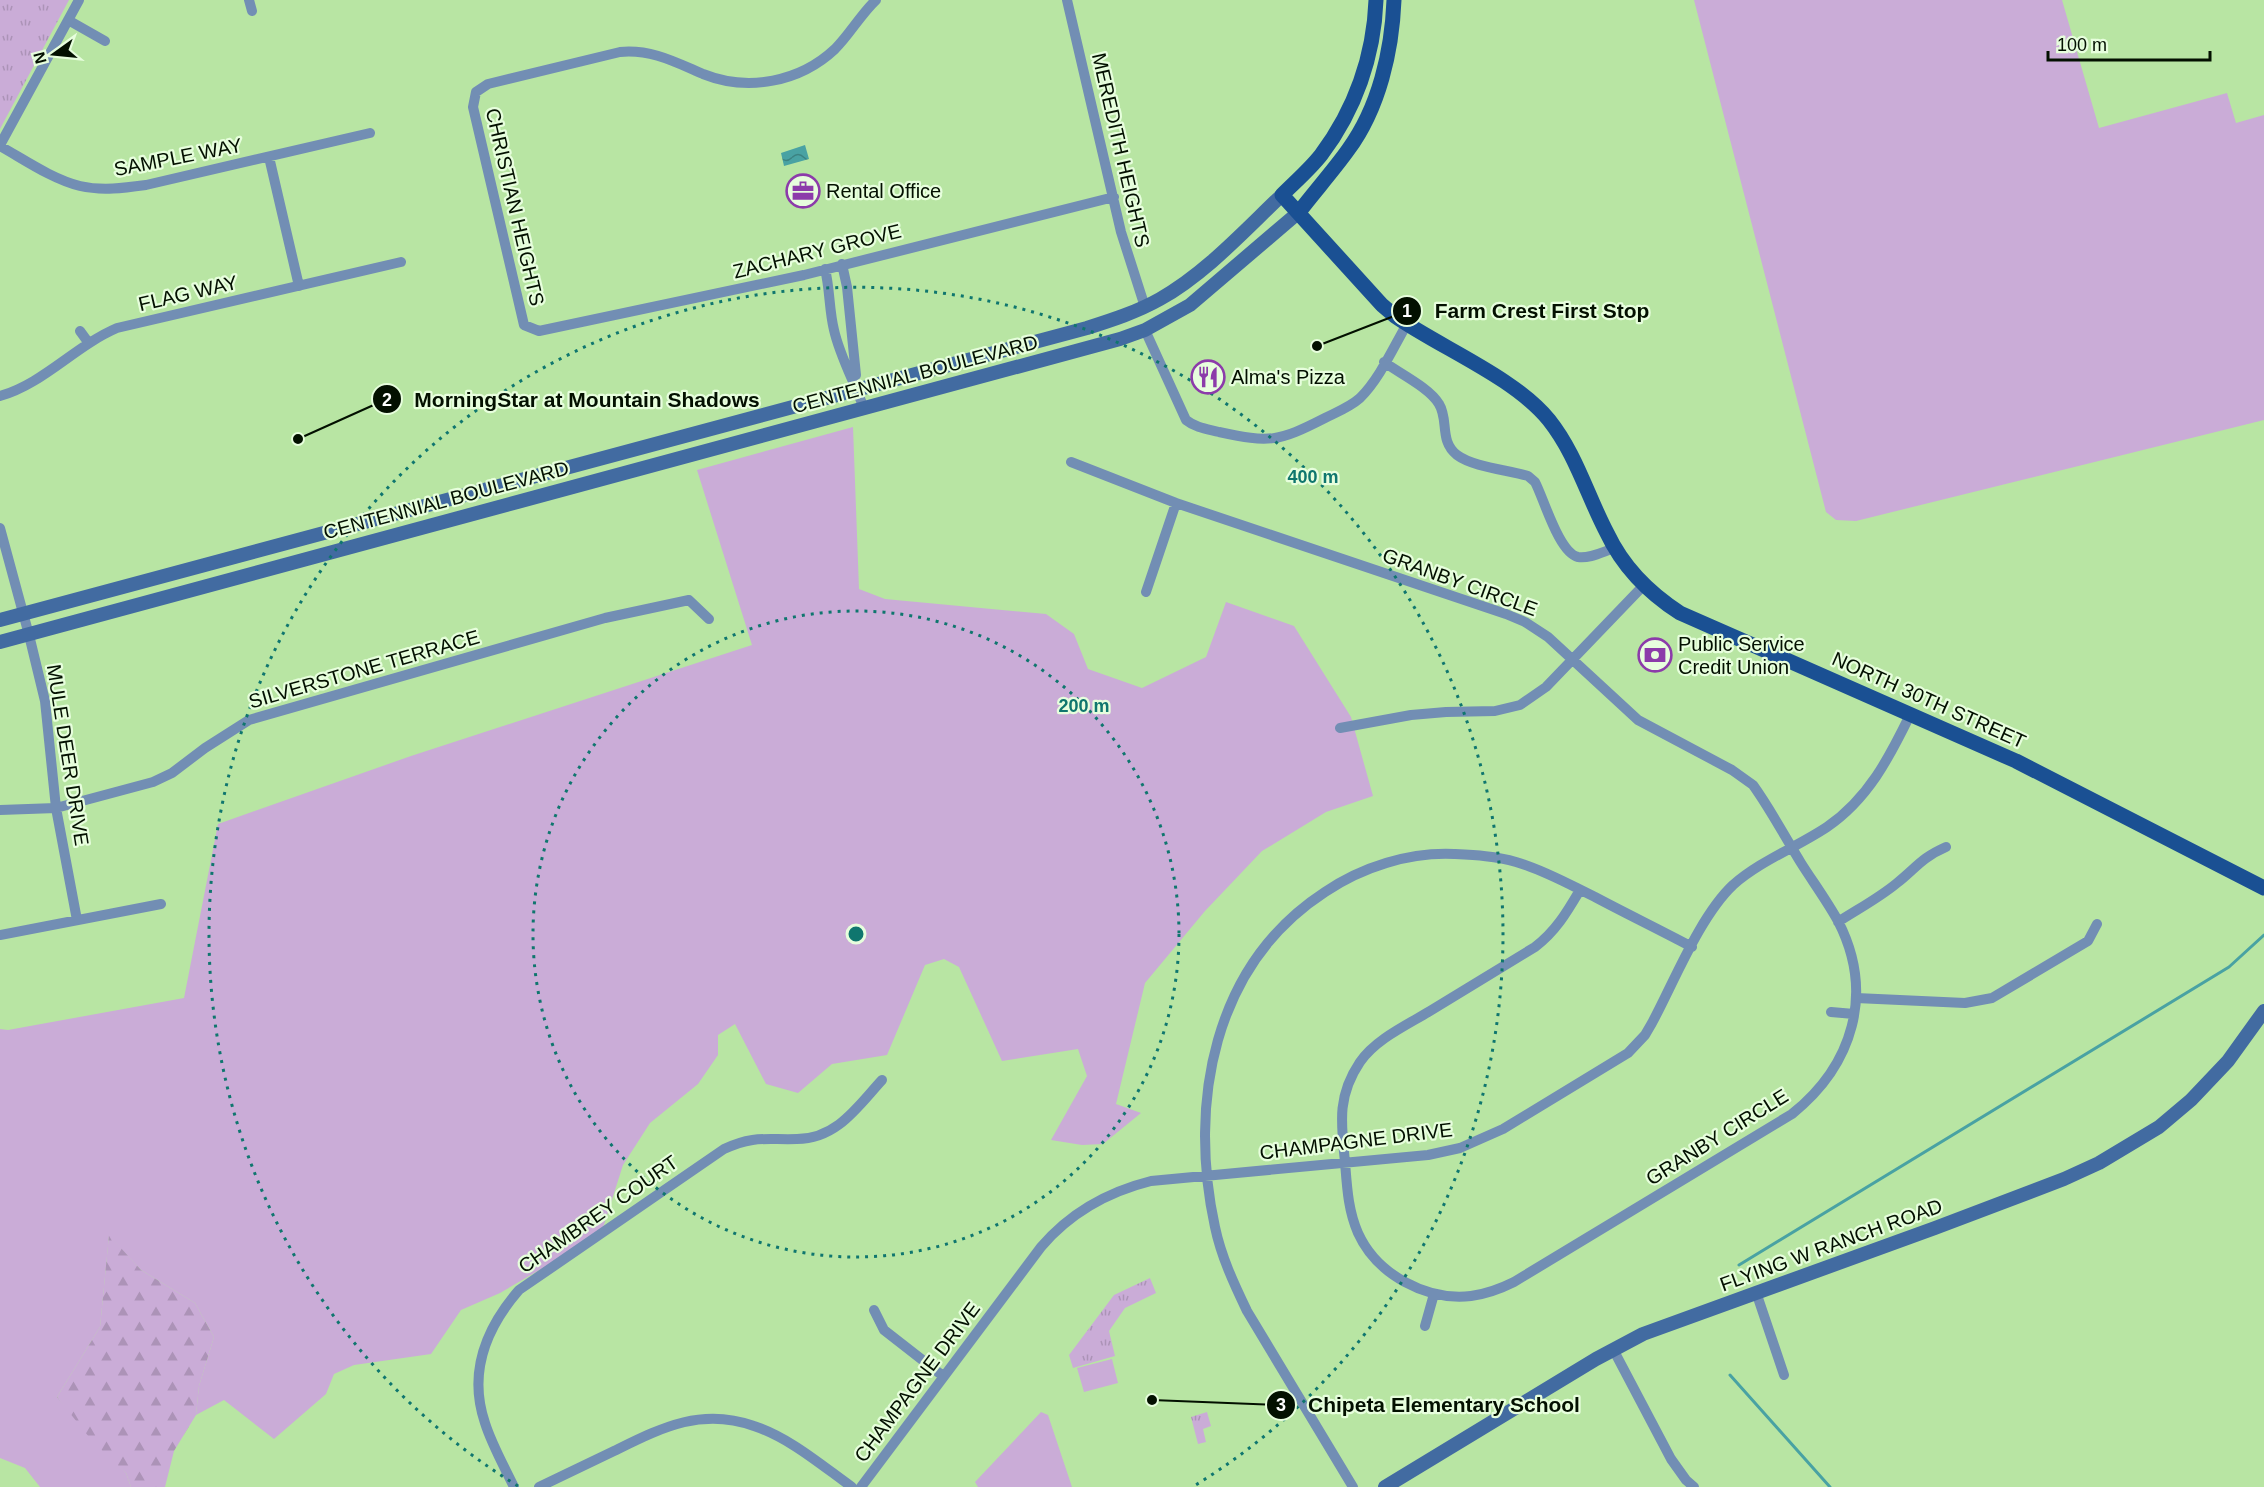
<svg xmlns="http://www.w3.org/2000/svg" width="2264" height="1487" font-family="Helvetica,sans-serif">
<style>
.grass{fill:#caacd7}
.forest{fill:url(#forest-firs)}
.park{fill:url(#park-tufts)}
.water{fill:url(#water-waves)}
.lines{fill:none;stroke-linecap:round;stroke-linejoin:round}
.stream{stroke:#49a2a3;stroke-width:3}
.street{stroke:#728eb4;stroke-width:10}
.secondary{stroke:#426ba1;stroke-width:14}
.primary{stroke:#1a5093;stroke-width:15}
.ring{fill:none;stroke:#0f766e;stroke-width:3;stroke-dasharray:3 6}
.labels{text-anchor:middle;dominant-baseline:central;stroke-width:4.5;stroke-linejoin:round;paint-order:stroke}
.street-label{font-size:20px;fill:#031000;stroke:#e7fedd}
.poi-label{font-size:20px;fill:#031000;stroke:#e7fedd;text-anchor:start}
.centre{fill:#0f766e;stroke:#e7fedd;stroke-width:3}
.ring-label{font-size:18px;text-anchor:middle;font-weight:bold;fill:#0f766e;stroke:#e7fedd;stroke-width:4.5;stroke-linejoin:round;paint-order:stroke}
.leader{fill:none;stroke:#031000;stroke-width:2}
.callout-dot{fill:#031000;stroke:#e7fedd;stroke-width:2}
.mark-label{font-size:18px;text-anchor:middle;font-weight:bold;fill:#fff}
.callout-label{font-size:21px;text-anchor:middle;font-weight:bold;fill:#031000;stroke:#e7fedd;stroke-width:4.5;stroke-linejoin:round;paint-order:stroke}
</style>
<defs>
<pattern id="forest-firs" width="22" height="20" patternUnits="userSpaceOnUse" patternTransform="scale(1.5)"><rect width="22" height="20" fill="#caacd7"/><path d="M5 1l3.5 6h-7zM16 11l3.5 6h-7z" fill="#ac93b7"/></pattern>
<pattern id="park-tufts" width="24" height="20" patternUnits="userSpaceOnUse" patternTransform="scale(1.5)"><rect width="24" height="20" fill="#caacd7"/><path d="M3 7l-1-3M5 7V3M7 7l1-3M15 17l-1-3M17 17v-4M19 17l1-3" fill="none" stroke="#ac93b7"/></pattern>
<pattern id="water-waves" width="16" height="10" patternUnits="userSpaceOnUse" patternTransform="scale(1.5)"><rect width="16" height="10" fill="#49a2a3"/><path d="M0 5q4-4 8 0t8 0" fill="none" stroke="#3b8382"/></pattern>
</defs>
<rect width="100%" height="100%" fill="#b8e5a3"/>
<path class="grass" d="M1694,0h368l37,128 128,-35 9,30 28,-8v305l-408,101 -20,-1 -10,-8z
M853,427l6,162 26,10 161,15 28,20 14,35 54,19 64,-31 20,-55 68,24 57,91 22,79 -47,16 -64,39 -57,60 -60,72 -29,121 25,9 -38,31 -21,1 -31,-5 36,-64 -9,-27 -76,12 -43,-94 -15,-8 -19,6 -38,90 -55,9 -34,29 -32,-9 -31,-60 -17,11v20l-20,29 -48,39 -27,42 -22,69 -101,59 -39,17 -30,44 -77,11 -20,9 -8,20 -52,45 -50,-39 -28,15 3,-29 15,-49 -19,-34 -54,-33 -32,-34 -9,91 -43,70 69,76 5,14h-91l-15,-19 -25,-10v-429l8,1 176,-32 34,-174 193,-68 341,-111 -55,-175z
M1112,1359l6,24 -34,9 -7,-24z
M1041,1412l7,3 24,72h-94l-3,-5z"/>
<path class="forest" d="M109,1235l32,35 54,33 19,34 -15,49 -3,29 -22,36 -9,36h-34l-5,-14 -33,-31 -36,-45 43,-70z"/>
<path class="park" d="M0,0h69l-69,129z
M1150,1278l6,15 -31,15 -16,23 6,25 -42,12 -4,-13 45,-60z
M1207,1412l4,14 -8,3 3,13 -8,2 -7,-27z"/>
<path class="water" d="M805,145l4,14 -25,7 -3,-13z"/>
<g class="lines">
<path class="stream" d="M1739,1265l490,-298 35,-32
M1730,1375l100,112"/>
<path class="street" d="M249,0l3,11
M876,0c-15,14 -26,34 -41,49 -35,33 -87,43 -132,25 -28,-12 -52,-25 -83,-22l-132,32 -12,8 -3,15 51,218 15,6 265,-56 310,-78
M1067,0l54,232 24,75
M68,20l37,21
M0,145l79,-145
M0,146c25,14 52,33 80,40 22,5 44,2 66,-1l224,-52
M269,157l30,129
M842,264l5,23 9,88
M825,269c5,20 4,41 9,61 6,27 21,53 30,79
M1145,330l41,90c10,8 21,9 33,12 51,11 59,10 106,-14 12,-6 25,-11 35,-20 20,-20 33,-50 47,-74
M80,331l8,11
M1384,362c15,11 46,26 55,42 10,16 0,37 18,51 16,12 51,15 71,21l7,6c9,17 24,71 43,75 12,2 26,-6 37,-9
M0,396c43,-12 75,-50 117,-68l284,-66
M1071,462l105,41 330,111 19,8 23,15 90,83 94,50 21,15c18,25 32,52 48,78 12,19 26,38 37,58 37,72 15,144 -46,193l-278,168c-14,7 -28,12 -43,14 -44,5 -94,-21 -113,-63 -10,-23 -11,-46 -13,-71 -4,-39 -8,-66 15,-100 16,-23 47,-37 70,-51 35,-21 70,-43 105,-64 21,-16 32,-35 45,-57
M0,528l29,107 16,66 11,107 21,112
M1146,592l30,-89
M1340,728l71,-13 35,-3 49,-1 25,-6 26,-18 98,-102
M0,810l56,-2 97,-26 19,-9 33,-25 44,-28 356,-102 84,-18 20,19
M1838,922c20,-13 41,-24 59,-39 20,-16 24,-25 49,-36
M0,935l161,-31
M1856,998l109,5 27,-5 96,-57 9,-17
M1831,1012l23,2
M1756,1292l28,83
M874,1310l10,20 59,46
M1425,1326l9,-32
M1613,1349l58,110 15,21 8,7
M514,1487c-10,-21 -22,-42 -29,-64 -17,-50 1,-95 34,-133l205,-141c30,-14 43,-9 73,-10 40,0 61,-33 85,-59
M539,1487c25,-12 50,-24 75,-36 47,-23 87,-44 140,-25 36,12 67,39 98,61
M861,1487l180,-240c29,-34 66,-55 110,-66l277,-26 32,-7 43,-19 125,-76 17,-18 7,-12c22,-41 48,-107 81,-138 27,-24 64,-38 94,-58 41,-28 62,-69 83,-112
M1353,1487l-106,-176c-13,-27 -26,-55 -32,-84 -27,-124 -2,-262 110,-335 37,-25 84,-40 129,-38 20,1 42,2 62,8 28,8 54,23 79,35 32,17 65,33 97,50"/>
<path class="secondary" d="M0,620l1087,-292c25,-8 50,-16 73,-29 46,-26 84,-68 122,-104
M0,642l1120,-303 25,-9 45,-25 109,-93
M1385,1487l211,-128 47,-25 292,-106 129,-49 35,-16 60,-36 32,-27 37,-39 36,-50"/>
<path class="primary" d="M1376,0c-2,56 -21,110 -55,155 -11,14 -26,27 -39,40l100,110 13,11c46,32 119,61 154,104 27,34 38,75 58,113 16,34 42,60 73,80l336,148 248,127
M1299,212c16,-21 34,-41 49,-62 31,-42 44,-99 46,-150"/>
</g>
<g class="ring">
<circle cx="856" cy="934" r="323"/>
<path d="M518 1486A647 647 0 1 1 1194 1486"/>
</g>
<defs>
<symbol id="office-ring" viewBox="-11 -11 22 22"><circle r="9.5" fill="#e7fedd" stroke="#8c3baa" stroke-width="1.5"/><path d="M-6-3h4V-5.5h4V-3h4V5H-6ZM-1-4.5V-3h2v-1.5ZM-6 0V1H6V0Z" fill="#8c3baa"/></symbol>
<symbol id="restaurant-ring" viewBox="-11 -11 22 22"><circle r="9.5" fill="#e7fedd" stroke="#8c3baa" stroke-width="1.5"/><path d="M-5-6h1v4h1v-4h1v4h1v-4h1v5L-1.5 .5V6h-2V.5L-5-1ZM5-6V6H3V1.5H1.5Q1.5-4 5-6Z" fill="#8c3baa"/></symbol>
<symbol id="bank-ring" viewBox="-11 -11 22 22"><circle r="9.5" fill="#e7fedd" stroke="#8c3baa" stroke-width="1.5"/><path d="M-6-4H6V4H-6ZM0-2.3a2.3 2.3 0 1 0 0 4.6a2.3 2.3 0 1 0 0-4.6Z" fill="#8c3baa"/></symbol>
</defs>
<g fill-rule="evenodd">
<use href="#office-ring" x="784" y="172" width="38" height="38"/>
<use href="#restaurant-ring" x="1189" y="358" width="38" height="38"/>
<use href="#bank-ring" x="1636" y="636" width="38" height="38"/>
</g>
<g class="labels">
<g class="street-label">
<text transform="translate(1121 150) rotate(77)">MEREDITH HEIGHTS</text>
<text transform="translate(178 157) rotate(-11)">SAMPLE WAY</text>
<text transform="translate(515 207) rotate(77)">CHRISTIAN HEIGHTS</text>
<text transform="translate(817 251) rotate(-14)">ZACHARY GROVE</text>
<text transform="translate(188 293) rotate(-13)">FLAG WAY</text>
<text transform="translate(915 374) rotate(-15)">CENTENNIAL BOULEVARD</text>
<text transform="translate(446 500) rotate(-15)">CENTENNIAL BOULEVARD</text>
<text transform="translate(1460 582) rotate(20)">GRANBY CIRCLE</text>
<text transform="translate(364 669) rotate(-16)">SILVERSTONE TERRACE</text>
<text transform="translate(1929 700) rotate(24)">NORTH 30TH STREET</text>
<text transform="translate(68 755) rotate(81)">MULE DEER DRIVE</text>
<text transform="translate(1717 1137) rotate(-32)">GRANBY CIRCLE</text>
<text transform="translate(1356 1141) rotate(-7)">CHAMPAGNE DRIVE</text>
<text transform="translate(598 1214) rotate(-35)">CHAMBREY COURT</text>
<text transform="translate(1831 1245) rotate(-20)">FLYING W RANCH ROAD</text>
<text transform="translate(917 1382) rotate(-53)">CHAMPAGNE DRIVE</text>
</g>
<g class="poi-label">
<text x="826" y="191">Rental Office</text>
<text x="1231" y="377">Alma's Pizza</text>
<text x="1678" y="644">Public Service<tspan x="1678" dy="23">Credit Union</tspan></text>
</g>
</g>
<circle cx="856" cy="934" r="9" class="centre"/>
<g class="ring-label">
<text x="1313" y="483">400 m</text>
<text x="1084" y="712">200 m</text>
</g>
<path class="leader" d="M1317 346L1407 311M298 439L387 399M1152 1400L1281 1405"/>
<g class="callout-dot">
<circle cx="1317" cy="346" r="6"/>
<circle cx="298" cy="439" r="6"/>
<circle cx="1152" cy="1400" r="6"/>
<circle cx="1407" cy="311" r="15"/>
<circle cx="387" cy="399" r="15"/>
<circle cx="1281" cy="1405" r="15"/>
</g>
<g class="mark-label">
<text x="1407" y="317">1</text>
<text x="387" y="406">2</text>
<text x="1281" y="1411">3</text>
</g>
<g class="callout-label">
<text x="1542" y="318">Farm Crest First Stop</text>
<text x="587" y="407">MorningStar at Mountain Shadows</text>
<text x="1444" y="1412">Chipeta Elementary School</text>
</g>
<g transform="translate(54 54) rotate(255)" stroke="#e7fedd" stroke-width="4.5" paint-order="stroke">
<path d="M0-4.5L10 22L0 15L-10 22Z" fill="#031000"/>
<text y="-9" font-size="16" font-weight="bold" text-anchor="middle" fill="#031000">N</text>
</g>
<path d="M2048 51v9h162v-9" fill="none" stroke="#031000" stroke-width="3"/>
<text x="2057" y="51" font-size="18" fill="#031000" stroke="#e7fedd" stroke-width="4.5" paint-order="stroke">100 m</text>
</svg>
